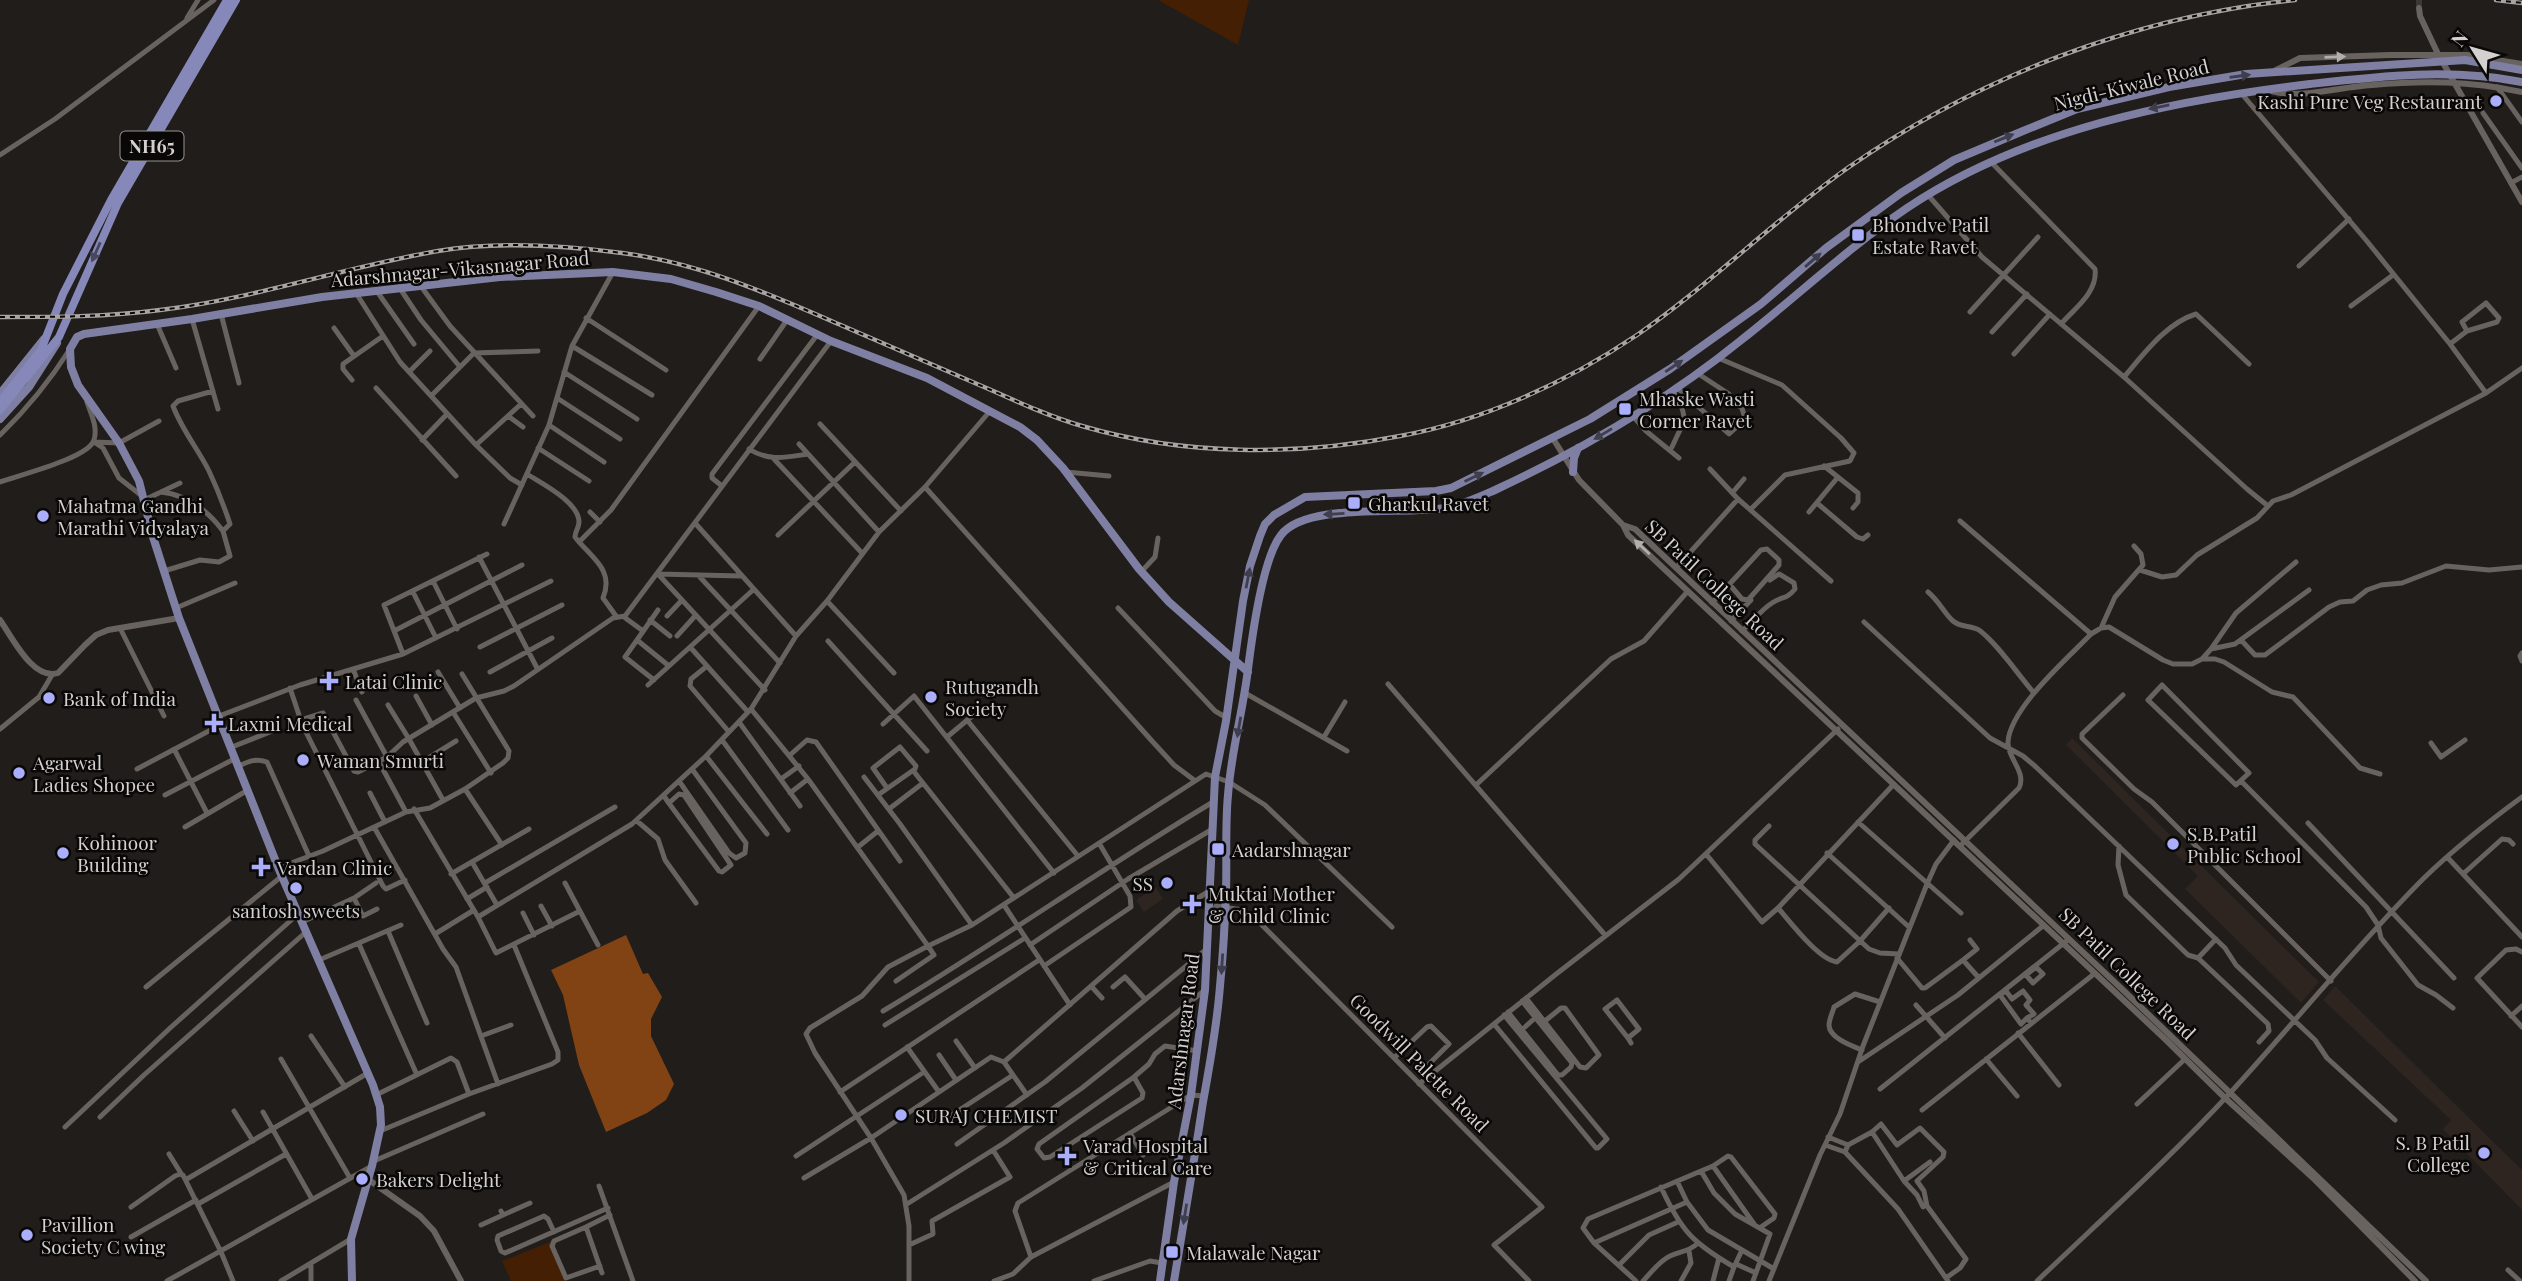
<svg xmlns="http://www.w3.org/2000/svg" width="2522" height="1281" font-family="'Playfair Display',serif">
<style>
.built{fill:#2e2420}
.green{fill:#441f04}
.forest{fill:#814314}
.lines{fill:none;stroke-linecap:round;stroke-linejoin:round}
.tertiary-tunnel{stroke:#3c3835;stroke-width:6;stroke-dasharray:6 3;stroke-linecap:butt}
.minor{stroke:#696360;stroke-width:5}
.tertiary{stroke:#696360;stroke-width:6}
.primary{stroke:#7f7fa3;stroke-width:8}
.trunk{stroke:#8688ba;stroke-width:8}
.rail-casing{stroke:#a7a4a2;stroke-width:4.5}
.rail{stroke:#090807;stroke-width:2;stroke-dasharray:5;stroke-linecap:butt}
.oneway{fill:#b3afae}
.oneway2{fill:#3e3e4d}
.oneway3{fill:#484860}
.poi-dot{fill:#abaffb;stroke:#090807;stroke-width:2.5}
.labels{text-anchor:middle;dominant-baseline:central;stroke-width:5;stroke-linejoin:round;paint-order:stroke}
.shield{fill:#090807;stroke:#969493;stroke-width:2}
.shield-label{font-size:18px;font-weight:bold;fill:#d3d0cf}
.street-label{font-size:19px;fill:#d3d0cf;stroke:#090807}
.poi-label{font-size:19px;fill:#d3d0cf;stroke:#090807;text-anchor:start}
</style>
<rect width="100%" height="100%" fill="#211d1a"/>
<path class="built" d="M2072,738l247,244 -18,21 -116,-114 13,-13 -132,-131z
M1156,887l7,12 -19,13 -8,-12z
M2335,986l187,184v40l-79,-81 8,-9 -128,-120z"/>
<path class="green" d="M1158,0h91l-11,45z
M550,1242l15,39h-54l-9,-20z"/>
<path class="forest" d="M626,935l17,39 5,-1 14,24 -11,22v17l23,48 -8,16 -19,13 -41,19 -27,-67 -16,-70 -12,-25z"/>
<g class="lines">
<path class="tertiary-tunnel" d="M2419,0v8"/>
<path class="minor" d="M187,18l11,-18
M2497,87l25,35
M2241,93l125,147 84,104 36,49
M2483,113l39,55
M0,155l55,-36 159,-119
M1992,163l103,106c3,23 -20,39 -34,55
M2511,183l11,-6
M1928,195l54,62 142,120 123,112 21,17
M2299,266l50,-47
M420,285l30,41 83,90
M399,287l22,33 39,47
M376,290l38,54
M356,293l44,69 76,83 34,33 12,7
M2351,306l42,-31
M1970,312l68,-75
M221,314l18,69
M586,318l80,52
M192,319l26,90
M157,324l19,44
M334,328l20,28
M1992,332l35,-38
M2450,344l17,-13 30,-9 2,-4 -13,-15 -24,19 5,9
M572,346l80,49
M2014,354l36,-40
M1718,358l64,27 59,53 13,15 -4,8 -65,14 -34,34
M760,359l27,-39
M409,372l21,-21
M564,372l73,47
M1697,373l32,21
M2124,377c19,-22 42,-54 72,-63l53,50
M352,380l-9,-11v-5l40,-28
M1676,387l53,47 16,-15 -3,-11 -8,-4
M376,388l80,88
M431,396l43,-43 64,-2
M557,398l63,41
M508,416l15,11
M1633,416l13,15 33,27
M820,424l81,87
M549,425l55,37
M0,435c28,-27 49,-53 70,-86
M422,440l25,-26
M94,442l9,6 16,30 23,18
M94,442l25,1 40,-22
M799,444l80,88
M476,445l45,-41
M1672,447c13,-29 18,-29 0,-57
M538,448l51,33
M749,449c20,13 38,8 59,5
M774,459l88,94
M1824,466l34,27v9l-5,6
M1710,469l28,30
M1066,472l43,4
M527,474c14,9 52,28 52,48 0,6 -4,9 -4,15 15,20 40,32 28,61l13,18
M0,482c19,-7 89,-24 94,-42 4,-13 -3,-26 -7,-38
M722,486l-10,-8v-4l105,-139
M925,487l227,254 22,24 20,15
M161,492c26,3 47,19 62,39
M1733,492l11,-13
M144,500l36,-17
M1817,503l40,34 6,2 5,-4
M590,512l10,10
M1809,512l29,-35
M1960,521l131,113
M695,523l101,113
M504,524l45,-99 23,-79 41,-74
M778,535l77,-73
M579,542l32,-32 148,-204
M479,557l58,111
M1676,568l62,-69 93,82
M2140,570l22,7 14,-2 21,-20 60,-37 16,-17 18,-6 195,-102 36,-25
M164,571l36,-11 19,2 11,-6 -7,-25 7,-7c-6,-18 -13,-36 -21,-53 -11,-22 -27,-41 -36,-65l5,-5 35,-10
M1141,572l14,-15 3,-19
M658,574l107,116
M658,574l83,2
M698,575l82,88
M433,581l24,48
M413,592l23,46
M1928,592c11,9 17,22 25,29 8,7 18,4 26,9 18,13 40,46 55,63
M827,601l67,72
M1712,603l49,-53 6,-1 12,11v5l-31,35 -6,-1 -12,-14
M176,608l59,-25
M1118,608l97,103 12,7
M658,610l-21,30 32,26
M667,616l15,-16
M624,617l19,14
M650,620l20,16
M1731,621l20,-21
M1864,622l126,116 33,18 13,11 189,181 11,17 79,75 12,18 68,62
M120,628l44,88
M2101,628l14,-31 28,-32 -2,-11 -7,-8
M394,631l128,-66
M1742,631c10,-9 19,-21 30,-28 10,-7 14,-3 23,-14l-1,-6 -15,-9 -9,6
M677,636l19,-21
M637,640l-12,17 29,23
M2241,640l14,15h10l64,-48 11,-5 13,-1 14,-11 14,-5 21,-2 44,-17 43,4 33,-3
M828,641l99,110
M480,647l82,-42
M691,648l57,64
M2211,649l24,-5 74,-54
M2522,653l-2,3 2,5
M403,654l-19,-49 103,-51
M2202,659h13l9,3 48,30 21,5 67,71 20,6
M707,666l-16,13 -1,7 39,46
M353,669l9,23
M438,672l22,36
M490,672l62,-34
M1388,684l217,251
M648,685l105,-95
M2162,685l87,88 -13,12 -88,-85z
M290,688l12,36 81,162 3,3 19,-9
M1245,693l102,58
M2123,695l-41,39v4l52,51 18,13 179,179
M416,696l16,29
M356,700l31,57
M388,705l21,34 34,61
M751,709l57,70 120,167 44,-21 234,-151 23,8 36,23 127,122
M453,712l38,61
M219,716l81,-31 103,-31 148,-73
M301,720l22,-7 31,58 4,1 29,-15 16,-15 73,-44 28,-7 10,-5 99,-68 12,-2 206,-275
M967,720l111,136
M739,722l61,84
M883,724l31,-28 140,177
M0,729l39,-32 13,-22
M947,737l30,-25
M1324,737l21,-35
M722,740l66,90
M2431,743l10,14 24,-17
M232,747l43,-17
M174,749l33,64
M790,755l17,-15 9,2 84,119
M706,756l61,78
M379,762l27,50
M422,762l34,-21
M239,766c10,-5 17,-8 28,-4l42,94
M137,769l85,-45
M915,773l99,125
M864,777l36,47 72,101
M781,779l18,-13
M679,781l50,72 7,5 9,-5 1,-10 -54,-74
M2241,781l125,126 12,18 3,13 37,47 18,10 17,13
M1476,785l135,-126 33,-18 44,-50
M465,789l37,56
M370,793l15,29
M790,793l18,-14
M165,795l71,-37
M878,795l37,-26 1,-3 -16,-19 -27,21 14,20
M664,796l4,6 51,69 3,1 9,-7 -47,-70 -5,-1 -10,9
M414,809l64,108 18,36 84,-42
M889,809l34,-26
M637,821l21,18 7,21 31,43
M1858,822l103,91
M2308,823l146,155
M1769,826l-14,14v4l114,105 11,4 19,1
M185,827l63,-37
M374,827l69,122 13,18 42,117
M1960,846l59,-58c8,-16 -12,-30 -11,-46 2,-34 60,-84 83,-108l10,-6 8,-1 54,33 10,4h19l10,-5 9,-10 25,-36 60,-51
M2119,846l-1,19 8,30 62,60 10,3 70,66 1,7 -10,11
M858,847l20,-16
M1827,853l82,74
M1706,854l56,68 16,-14 116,-124
M2448,858l74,79
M472,862l25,43
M278,868l45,-17 83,-39 24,-4 35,-19 38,-26 5,-5 1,-7 -47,-77
M451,874l78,-45
M2463,874l39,-35 7,1 4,4
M485,883l130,-76
M565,883l33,62
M354,898l9,18 14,-7
M467,899l20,-12
M1004,905l66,100
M541,906l11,20
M1778,908c13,15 41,52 59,54l23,-21 29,-33
M523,913l11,22
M478,917l154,-93 74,-68 45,-47 45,-73 31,-35 52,-69 46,-45 65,-76
M1210,919l6,-13 27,4 11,7 288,290 -48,38 35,36
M302,922l52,-24 22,-15
M388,931l39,92
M435,934l39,-24
M1970,940l7,9 -14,11 16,18
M359,944l58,131
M1030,945l98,-66 83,-49
M2522,952l-6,-3 -10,1 -29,28 45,49
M1897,958l25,30h3l38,-28
M2198,958l18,-19
M319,960l82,-35
M1044,966l87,-59 -1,-11 -31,-53
M2036,967l7,7 -10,9 -7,-8z
M896,981l38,-26 -6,-9 -40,21 -26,29 -52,32 -4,6 9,19 56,85 33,57 5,31v55
M1091,986l11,12
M146,987l136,-111
M1113,987l12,-10 20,22
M1526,998l54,69 6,1 13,-13 -34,-47h-4l-16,13
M1916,1005l29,33
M883,1011c112,-67 218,-142 330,-209
M1508,1012l50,63h4l9,-8 1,-4 -50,-62
M2511,1016l11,-10
M2027,1018l-6,6 -21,-29 6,-4 6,8 11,-8 7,9 -4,5 8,9 -7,4 4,5
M1494,1024l102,124h2l9,-9 -103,-124
M885,1025l140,-87
M1525,1027l10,-9
M2018,1033l41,52
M311,1036l34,51
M481,1036l30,-11
M1628,1038l11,-9 -22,-29 -12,9 23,29 3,5
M956,1041l19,27
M907,1047l32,45
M1862,1050c-10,-4 -33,-12 -33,-25 0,-6 4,-13 5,-18l21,-13 25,8
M939,1055l17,25
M1394,1058l33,-31 4,-1 18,18 -26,26
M281,1059l69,119
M1986,1059l31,37
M1004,1062l173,-151 34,-21
M1858,1062l100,-67 86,-70
M1134,1077l-95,67 -2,5 7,9 6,-1 92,-59 1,-5 -9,-16 15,-13 6,-10 10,-8 33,5
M1419,1084l136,-109 124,-96 159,-150
M1880,1089l189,-150
M840,1092l199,-132
M376,1095l75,-37 6,4 12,32
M2137,1104l48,-45
M1922,1110l172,-136
M234,1111l19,30
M263,1112l49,87
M100,1117l44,-42 162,-143
M944,1120l69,-45
M65,1127l104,-98 129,-115
M380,1131l89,-37 83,-30 6,-4v-8l-44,-107
M1872,1132l32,49 13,14 6,12
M1130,1133l13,22
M957,1144l88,-62 163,-134
M1825,1145l20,7 3,-7 -20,-8
M1848,1145l24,-13 9,-8 16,21 23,-17 24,24 -1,5 -26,24 7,10 3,15 39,53 -6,9 -14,10
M1845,1152l53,57 50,72
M169,1154l13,21
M796,1156l128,-84
M374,1161l109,-47
M1713,1166l15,-10 3,1 44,57 -1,4 -13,9
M1701,1171l12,-5 41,58
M804,1178l67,-40 120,-81 13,5 23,33
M187,1179l181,-106
M1677,1181l10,21
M1904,1181l26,-19
M599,1186l34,95
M1661,1187c20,44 32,56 73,80l8,-17 32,19
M198,1204l88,-50
M907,1204l97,-61 78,-55 123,-98
M131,1207l44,-31 5,-2 3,1 38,77 12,29
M503,1215l27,-12
M481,1225l22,-10 -2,-4
M586,1227l-32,14 -2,5 14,32 34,-12
M554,1232l-6,-13 -4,-3 -46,20 -1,4 4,11 4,2 103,-45
M131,1237l65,-37
M1594,1243l-11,-15 5,-9 113,-48 13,22 21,21 35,20 -17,47
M909,1245l24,-11 -1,-13 78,-44 -17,-27
M1031,1257l-16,-46 3,-8 173,-108 13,1
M311,1263v18
M1736,1264l20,9
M1619,1265l30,-30 29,-13
M2508,1270l12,11
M602,1273l-16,-46 24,-12
M167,1281l205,-115
M281,1281l70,-42
M994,1281l19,-7 18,-17 143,-75
M1094,1281l56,-20 12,2
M1636,1281l-42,-38 93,-41 21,28 34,20
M1643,1281c8,-8 16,-20 27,-25 11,-5 18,-4 27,-12
M1681,1281l10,-18 -2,-12
M1713,1281l6,-23
M1729,1281l5,-14
M1769,1281l51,-126 20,-41 23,-68 64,-162 9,-20 18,-24
M2037,1281c65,-62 133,-123 194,-189 65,-71 125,-146 193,-214 30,-29 64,-56 98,-81"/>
<path class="tertiary" d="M2419,8l1,8 18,38 84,148
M2276,70l24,-12 90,-3h77l55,9
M2271,91c33,8 67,-4 101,-6 54,-5 97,-4 150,7
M1552,437l27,43 44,45 5,10 538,505 59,58 88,80 102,103
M1623,525l12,4 488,461 303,291
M0,620c12,17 33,61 58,53l27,-28 11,-10 12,-5 71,-12
M369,1180l51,36 14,15 27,50"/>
<path class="primary" d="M0,394l44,-55
M0,419l29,-32 28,-44
M1573,472l1,-14 4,-10
M352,1281l-1,-42 21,-73 9,-41 -1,-18 -7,-22 -93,-213 -101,-254 -26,-81 -14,-56 -20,-38 -41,-58 -7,-18 -1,-18 7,-12 7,-3 108,-15 130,-22 178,-20 113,-5 58,7 45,13 43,14 72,35 96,37 93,49 17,13 26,28 76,101 30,33 79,70
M1160,1281l14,-99 17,-87 14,-105 10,-213 11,-56 17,-120 7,-35 10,-30 5,-12 9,-9 31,-18 131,-6 15,-3 139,-69 80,-50 91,-65 65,-56 75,-55 53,-33 69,-29 54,-22 92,-22 77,-13 219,-14 57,10
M1174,1281c10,-60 20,-119 29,-179 7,-38 14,-77 17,-116 3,-31 5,-64 6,-95 1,-32 -1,-65 2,-96 3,-43 15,-84 20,-126 4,-32 14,-110 33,-134 25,-33 123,-20 164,-27 17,-3 34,-11 50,-18 86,-40 171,-89 245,-149 56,-44 108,-93 167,-133 117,-78 265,-108 403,-124 71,-8 141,-16 212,-2"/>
<path class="trunk" d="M0,402l41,-52 22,-56 48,-94 116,-200
M0,410l59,-73 59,-134 118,-203"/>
<defs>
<path id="rail" d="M2496,0l26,3
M0,317c53,0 108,0 160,-7 94,-11 185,-43 278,-59 60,-10 123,-6 184,2 79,10 149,42 221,73 49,21 99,43 148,64 29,13 60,27 91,36 102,30 215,30 318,10 83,-15 167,-54 237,-101 74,-51 138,-116 212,-168 131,-91 288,-151 446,-167"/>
</defs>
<use href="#rail" class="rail-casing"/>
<use href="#rail" class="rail"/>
</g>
<defs><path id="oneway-solid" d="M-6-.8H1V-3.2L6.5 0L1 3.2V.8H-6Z" transform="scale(1.75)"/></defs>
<g class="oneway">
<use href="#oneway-solid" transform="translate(2335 57) rotate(-2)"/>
<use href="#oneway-solid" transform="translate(1642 547) rotate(-137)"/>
</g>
<g class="oneway2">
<use href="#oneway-solid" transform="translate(2240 76) rotate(-8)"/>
<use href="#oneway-solid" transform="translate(2159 107) rotate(169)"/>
<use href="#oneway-solid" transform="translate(2004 138) rotate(-22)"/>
<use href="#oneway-solid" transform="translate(1813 260) rotate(-41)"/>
<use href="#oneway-solid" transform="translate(1674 366) rotate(-34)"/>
<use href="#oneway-solid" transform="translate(1603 434) rotate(149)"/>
<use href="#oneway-solid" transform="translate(1474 477) rotate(-26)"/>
<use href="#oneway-solid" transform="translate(1334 514) rotate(177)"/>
<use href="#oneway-solid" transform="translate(1248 578) rotate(-79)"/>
<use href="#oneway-solid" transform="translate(1239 727) rotate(100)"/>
<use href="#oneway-solid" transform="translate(1222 964) rotate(94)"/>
<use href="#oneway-solid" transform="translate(1185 1214) rotate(99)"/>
</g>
<use class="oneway3" href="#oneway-solid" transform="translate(96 252) rotate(114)"/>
<g class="poi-dot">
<circle cx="2496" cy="101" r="7"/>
<rect x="1851" y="228" width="14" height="14" rx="3.5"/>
<rect x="1618" y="402" width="14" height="14" rx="3.5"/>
<rect x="1347" y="496" width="14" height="14" rx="3.5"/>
<circle cx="43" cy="516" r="7"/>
<path d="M325.5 670.5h7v7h7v7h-7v7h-7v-7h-7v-7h7z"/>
<circle cx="931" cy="697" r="7"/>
<circle cx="49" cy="698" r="7"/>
<path d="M210.5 712.5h7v7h7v7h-7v7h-7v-7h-7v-7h7z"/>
<circle cx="303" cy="760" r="7"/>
<circle cx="19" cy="773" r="7"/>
<circle cx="2173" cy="844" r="7"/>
<rect x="1211" y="842" width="14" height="14" rx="3.5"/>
<circle cx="63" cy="853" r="7"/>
<path d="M257.5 856.5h7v7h7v7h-7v7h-7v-7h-7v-7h7z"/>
<circle cx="1167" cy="883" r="7"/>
<circle cx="296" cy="888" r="7"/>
<path d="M1188.5 893.5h7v7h7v7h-7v7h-7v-7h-7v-7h7z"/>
<circle cx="901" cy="1115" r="7"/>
<circle cx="2484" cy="1153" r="7"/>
<path d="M1063.5 1145.5h7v7h7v7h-7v7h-7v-7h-7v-7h7z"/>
<circle cx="362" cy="1179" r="7"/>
<circle cx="27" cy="1235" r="7"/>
<rect x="1165" y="1245" width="14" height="14" rx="3.5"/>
</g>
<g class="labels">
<rect class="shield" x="120.5" y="131.5" width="63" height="29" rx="5"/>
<g class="shield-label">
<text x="152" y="146">NH65</text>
</g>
<g class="street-label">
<text transform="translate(2131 84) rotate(-14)">Nigdi-Kiwale Road</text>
<text transform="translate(460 268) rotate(-5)">Adarshnagar-Vikasnagar Road</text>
<text transform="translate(1715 584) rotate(43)">SB Patil College Road</text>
<text transform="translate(2128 973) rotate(44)">SB Patil College Road</text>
<text transform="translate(1182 1031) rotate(-83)">Adarshnagar Road</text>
<text transform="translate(1420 1062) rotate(45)">Goodwill Palette Road</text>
</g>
<g class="poi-label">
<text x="2482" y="101" text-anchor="end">Kashi Pure Veg Restaurant</text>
<text x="1872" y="224">Bhondve Patil<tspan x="1872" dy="22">Estate Ravet</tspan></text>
<text x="1639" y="398">Mhaske Wasti<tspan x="1639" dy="22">Corner Ravet</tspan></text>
<text x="1368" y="503">Gharkul Ravet</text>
<text x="57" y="505">Mahatma Gandhi<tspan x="57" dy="22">Marathi Vidyalaya</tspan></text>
<text x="345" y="681">Latai Clinic</text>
<text x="945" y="686">Rutugandh<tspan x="945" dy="22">Society</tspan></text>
<text x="63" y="698">Bank of India</text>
<text x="228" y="723">Laxmi Medical</text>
<text x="317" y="760">Waman Smurti</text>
<text x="33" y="762">Agarwal<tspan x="33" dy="22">Ladies Shopee</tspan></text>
<text x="2187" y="833">S.B.Patil<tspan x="2187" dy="22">Public School</tspan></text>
<text x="77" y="842">Kohinoor<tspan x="77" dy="22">Building</tspan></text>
<text x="1232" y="849">Aadarshnagar</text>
<text x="277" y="867">Vardan Clinic</text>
<text x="1153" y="883" text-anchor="end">SS</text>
<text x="1208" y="893">Muktai Mother<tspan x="1208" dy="22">&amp; Child Clinic</tspan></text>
<text x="296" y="910" text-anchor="middle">santosh sweets</text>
<text x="915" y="1115">SURAJ CHEMIST</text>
<text x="2470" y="1142" text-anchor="end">S. B Patil<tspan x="2470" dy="22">College</tspan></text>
<text x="1083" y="1145">Varad Hospital<tspan x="1083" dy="22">&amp; Critical Care</tspan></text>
<text x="376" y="1179">Bakers Delight</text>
<text x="41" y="1224">Pavillion<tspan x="41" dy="22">Society C wing</tspan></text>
<text x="1186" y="1252">Malawale Nagar</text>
</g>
</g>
<g transform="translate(2473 49) rotate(307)" stroke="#090807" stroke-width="5" paint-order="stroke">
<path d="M0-5L12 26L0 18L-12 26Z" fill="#d3d0cf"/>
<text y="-10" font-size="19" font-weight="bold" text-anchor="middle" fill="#d3d0cf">N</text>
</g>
</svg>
